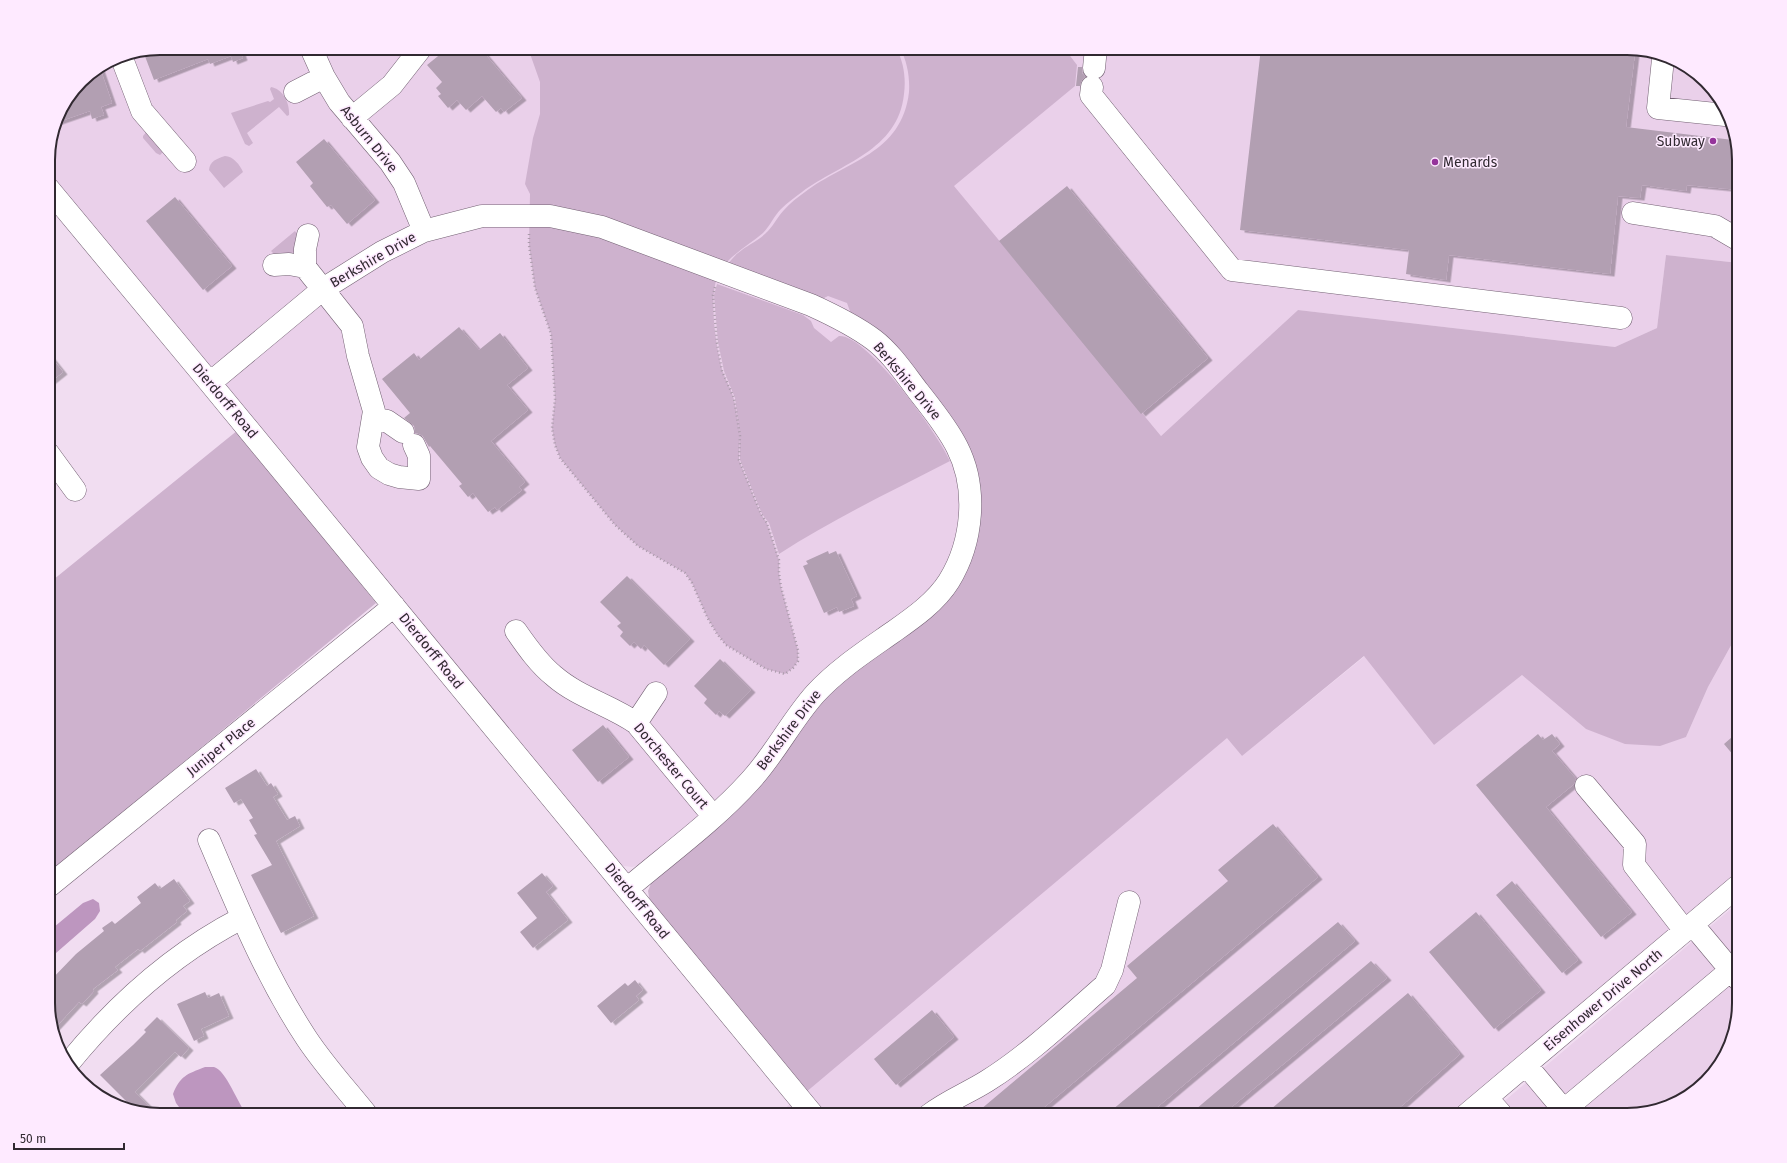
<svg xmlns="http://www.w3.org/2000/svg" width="1787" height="1163" font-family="'Fira Sans',sans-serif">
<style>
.built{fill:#ead0ea}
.green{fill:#ceb2ce}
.water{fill:#bd96bf}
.building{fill:#b29fb2;filter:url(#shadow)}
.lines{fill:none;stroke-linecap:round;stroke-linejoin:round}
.minor-casing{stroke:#736173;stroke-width:23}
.path{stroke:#aa9aaa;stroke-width:2.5;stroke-dasharray:1 3;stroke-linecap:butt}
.minor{stroke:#fff;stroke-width:22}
.poi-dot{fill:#95349b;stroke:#feeaff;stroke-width:1.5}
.labels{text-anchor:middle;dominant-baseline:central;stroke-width:3;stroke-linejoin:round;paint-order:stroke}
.street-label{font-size:14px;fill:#312931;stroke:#feeaff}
.poi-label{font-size:14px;fill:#312931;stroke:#feeaff;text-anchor:end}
.rim{fill:none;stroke:#312931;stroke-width:2}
</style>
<defs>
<filter id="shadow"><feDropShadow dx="4.5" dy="2.5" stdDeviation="0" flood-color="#0004"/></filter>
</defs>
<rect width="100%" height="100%" fill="#f1ddf1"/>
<path class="built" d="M160,48h1467l62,19 35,37 15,56v103l-73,-8 -9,73 -42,19 -317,-37 -137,126 -41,-49 -162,131 -3,25 -9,21 -12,20 -209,211 -83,69 -10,3 -8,-1 -7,-3 -47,-54 -522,-634v-22l9,-36 24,-36 37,-25z
M1739,631v254l-273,230h-689l450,-378 15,19 123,-100 69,89 88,-70 64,54 100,8 22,-50z
M1739,902v101l-19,62 -37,35 -56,15h-139z"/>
<path class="green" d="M528,48h368c8,14 10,31 8,46 -6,57 -63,69 -102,98 -7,5 -15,11 -21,17 -7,7 -11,17 -18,24 -14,12 -33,22 -43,38 -13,20 -4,79 3,101 3,9 9,18 11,28 3,12 4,24 6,36l-5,-38 -11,-27 -6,-29 -4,-47 3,-11 86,31 8,6 3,7 17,14 8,-6c28,-2 100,99 111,125 -58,30 -117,58 -171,93l-10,-31 -7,-9 -22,-54v-23l-1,23 22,54 6,9 12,37v13l2,14 17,63v11l-5,7 -8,6 -19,-5 -40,-24 -9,-11 -10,-17 -15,-34 -7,-10 -47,-27 -23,-21 -55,-67 -5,-13 -3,-17 3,-29 -4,-65 -16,-46 -6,-43 1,-51 -5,-10 8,-46 7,-24v-32z
M900,48h164l13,17 -2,21 -121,100 207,250 137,-126 317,37 42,-19 9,-73 73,8v368l-31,56 -22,50 -26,9 -35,-2 -39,-15 -64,-54 -88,70 -70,-89 -122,100 -15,-18 -422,355 -155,-190 -2,-12 4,-10 157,-166 43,-42 77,-56 47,-138 -125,-165 -4,-11 -19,-7 -6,3 -96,-33c4,-4 8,-10 12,-13 9,-8 22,-13 30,-22 6,-6 10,-15 16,-21 6,-7 14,-13 21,-18 41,-31 97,-38 104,-100 1,-15 -2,-31 -9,-44z
M271,87c12,2 19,16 18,28l-2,1 -8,-9 -32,26 6,10 -4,3 -4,-2 -14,-31 37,-12 2,1 4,-3 -4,-10z
M148,130l17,20 -5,5 -4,-2 -13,-15v-2z
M225,156c8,0 15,9 18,16l-19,16 -15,-18c1,-9 7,-11 16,-14z
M295,231l3,4 -3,16 -4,4h-16l-4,-4z
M238,430l138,173 -328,271v-290z"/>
<path class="water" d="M93,899l6,4 1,8 -5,8 -47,41v-28l35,-29z
M205,1067c2,0 6,0 9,0 12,3 24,37 33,48h-62l-9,-12 -3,-9c7,-18 14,-20 32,-27z"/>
<path class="building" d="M160,48h89v1l-8,3 2,6 -10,4 -2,-6 -21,8 -2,-5 -54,21 -11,-29z
M448,48h32l42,50 -18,14 -3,-4 -5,4 -14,-16 -16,14 -9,-10 -9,8 -10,-12 3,-2 -5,-6 6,-6 -15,-17z
M1261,48h331l43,5 -9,74 107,13 6,20v30l-52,-5 -1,6 -44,-6 -2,13 -22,-2 -8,78 -161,-19 -3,25 -40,-6 3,-24 -169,-20z
M1078,67h4v6l3,4 -3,3 -2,6h-4z
M100,68l12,35 -11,4 3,8 -12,4 -2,-8 -35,12 2,-6 24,-36z
M324,139l51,61 -28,24 -16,-19 -4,2 -17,-21 3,-3 -17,-21z
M1067,186l141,172 -67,56 -142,-173z
M175,197l57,69 -29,24 -57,-69z
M459,327l20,23 21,-17 28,35 -21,17 21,25 -37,31 34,41 -6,5 3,3 -25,20 -2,-3 -7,5 -15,-19 -5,4 -9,-11 3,-2 -32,-38 -1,1 -7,-12 -7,-2 -1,-7 -10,-8 6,-5 -28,-34 32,-26 5,7z
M48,353l15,19 -15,12z
M828,551l1,3 7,-3 21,45 -6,3 3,7 -15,6 -2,-5 -13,6 -21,-47 5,-2 -2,-3z
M627,576l63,63 -26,26 -20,-20 -3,4 -7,-7 -4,4 -10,-10 3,-4 -6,-6 4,-3 -21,-21z
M720,659l31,31 -26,26 -6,-5 -3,4 -12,-12 3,-4 -13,-13z
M603,725l26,32 -31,25 -26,-32z
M1739,731v31l-15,-18z
M1538,734l5,6 9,-6 8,10 -8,7 24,28 -2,5 -28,23 86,105 -31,25 -125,-152z
M256,769l11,17 4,-3 7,11 -5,3 14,23 8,-4 5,10 -24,15 38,75 -33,17 -30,-58 21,-10 -18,-30 3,-1 -8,-14 4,-2 -12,-19 -7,4 -9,-15z
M1273,824l45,53 -283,238h-61l163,-137 -10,-12 101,-85 -10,-11z
M542,873l11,13 -7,6 22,28 -35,28 -13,-16 17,-14 -20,-25z
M174,879l16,22 -7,5 4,5 -11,9 1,2 -37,29 -2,-2 -23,18 3,3 -25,19 1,2 -12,13 -3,-2 -25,27 -6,-19v-27l28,-29 28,-23 -2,-3 10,-7 3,3 26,-21 -4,-6 18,-14 5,6z
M1512,881l66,79 -16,13 -66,-78z
M1476,912l65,78 -47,39 -65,-77z
M1338,922l17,19 -207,174h-42z
M1371,961l16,17 -165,137h-33z
M635,980l8,10 -7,6 3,4 -28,23 -14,-17 28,-23 3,3z
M205,992l3,6 11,-5 10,23 -28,13 3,7 -10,5 -17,-37z
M1408,993l52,61 -55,49 -15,12h-126z
M932,1010l22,27 -58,48 -22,-26z
M157,1017l32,31 -8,9 -6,-5 -40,40 22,22 -25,-7 -32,-32 33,-30 13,-13 -2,-2z"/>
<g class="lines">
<defs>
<path id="minor" d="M311,48l13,29 15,25 51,60 14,21 20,48
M121,56l21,55 43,50
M1663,59l-5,49 67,7 1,-2
M1094,68l2,-20
M1092,87l-1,8 141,175 389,48
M295,92l29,-15
M352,118l40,-33 29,-37
M48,188l162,195 603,732
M1633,213l82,13 24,14
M274,265l15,-1 16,3v-18l3,-14
M305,267l47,59 6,30 16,55 -6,36 4,11 7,10 10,6 10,3 20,2v-23l-5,-11
M210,383l113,-94 59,-37 42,-21 58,-15h68l52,11 209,78c22,10 43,20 63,35 17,13 31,34 44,51 14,18 29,36 39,56 21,41 16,95 -8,134 -13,21 -36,37 -56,51 -27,19 -55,37 -78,62 -24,27 -40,60 -65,87 -36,40 -82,73 -123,108
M373,419l14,2 16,11
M48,453l27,37
M516,631c11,16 23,33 38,45 24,21 56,29 82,47l77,93
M636,723l20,-30
M1586,786l49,58 -1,21 51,66
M209,840c29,68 57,137 98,199 18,27 40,51 60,76
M48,887l346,-281
M1693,925l46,55
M68,1064c48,-59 106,-111 174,-146
M1526,1065l42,50
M1487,1098l15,17
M1564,1110l167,-140
M929,1115c18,-14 39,-22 58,-34 43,-27 80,-63 118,-96l7,-15 17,-68
M1466,1115l273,-230"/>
</defs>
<use href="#minor" class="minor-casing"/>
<path class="path" d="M529,234v11l6,43 16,46 4,65 -3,29 3,17 5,13 55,67 23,21 47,27 7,10 15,34 10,17 9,11 40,24 19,5 8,-6 5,-7v-11l-17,-63 -2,-14v-13l-12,-37 -6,-9 -22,-54 1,-24 -6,-38 -12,-27 -5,-28 -4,-48 2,-8"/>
<use href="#minor" class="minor"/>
</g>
<g class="poi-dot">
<circle cx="1713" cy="141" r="4"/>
<circle cx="1435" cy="162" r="4"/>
</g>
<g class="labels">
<g class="street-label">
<text transform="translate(369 139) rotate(51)">Asburn Drive</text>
<text transform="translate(373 260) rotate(-30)">Berkshire Drive</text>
<text transform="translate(907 381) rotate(50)">Berkshire Drive</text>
<text transform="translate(225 401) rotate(50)">Dierdorff Road</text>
<text transform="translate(431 651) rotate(51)">Dierdorff Road</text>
<text transform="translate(789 730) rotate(-53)">Berkshire Drive</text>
<text transform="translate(221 747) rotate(-39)">Juniper Place</text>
<text transform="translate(671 766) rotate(50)">Dorchester Court</text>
<text transform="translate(637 901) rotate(51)">Dierdorff Road</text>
<text transform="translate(1603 1000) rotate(-40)">Eisenhower Drive North</text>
</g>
<g class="poi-label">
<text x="1705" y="141">Subway</text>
<text x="1443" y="162" text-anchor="start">Menards</text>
</g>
</g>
<path d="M0 0H1787V1163H0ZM160 55H1627A105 105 0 0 1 1732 160V1003A105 105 0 0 1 1627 1108H160A105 105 0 0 1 55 1003V160A105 105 0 0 1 160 55Z" fill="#feeaff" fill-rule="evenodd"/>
<path class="rim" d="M160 55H1627A105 105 0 0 1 1732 160V1003A105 105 0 0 1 1627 1108H160A105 105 0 0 1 55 1003V160A105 105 0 0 1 160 55Z"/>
<path d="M14 1143v6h110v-6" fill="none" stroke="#312931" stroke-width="2"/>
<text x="20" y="1143" font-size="12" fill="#312931" stroke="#feeaff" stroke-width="3" paint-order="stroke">50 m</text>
</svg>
